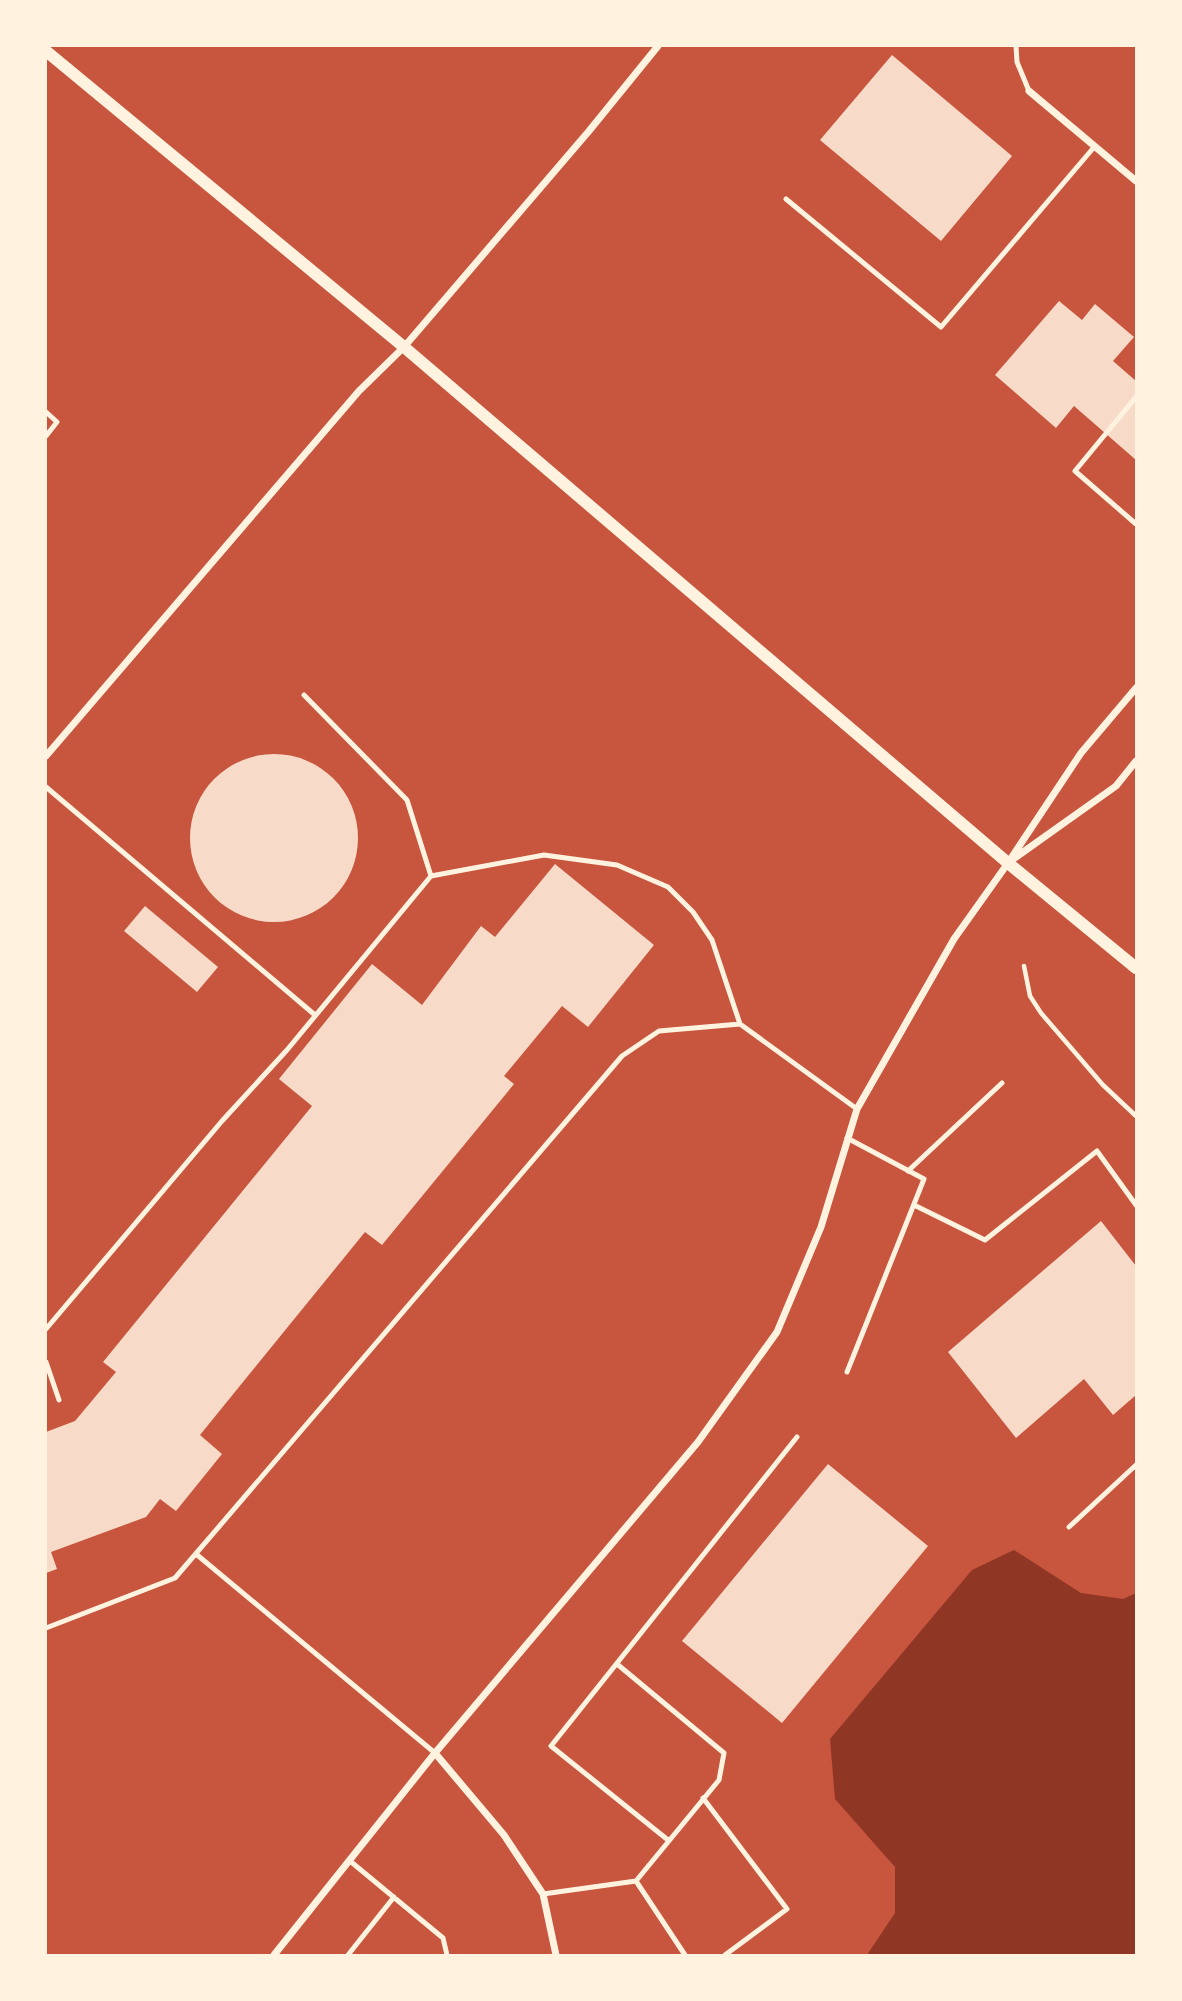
<svg xmlns="http://www.w3.org/2000/svg" width="1182" height="2001" font-family="'DejaVu Sans',sans-serif">
<style>
.water{fill:#8f3625}
.building{fill:#f7dbc8}
.lines{fill:none;stroke-linecap:round;stroke-linejoin:round}
.path{stroke:#fff3e0;stroke-width:4.5}
.service{stroke:#fff3e0;stroke-width:5}
.minor{stroke:#fff3e0;stroke-width:7}
.tertiary{stroke:#fff3e0;stroke-width:12}
</style>
<rect width="100%" height="100%" fill="#c8553d"/>
<path class="water" d="M1014,1550l67,43 42,6 13,-6v362h-269l28,-42v-46l-60,-68 -5,-60 142,-169z"/>
<path class="building" d="M892,55l120,101 -71,85 -121,-101z
M1059,301l23,19 13,-16 39,33 -21,24 23,20v79l-62,-54 -18,22 -61,-53z
M190 838a84 84 0 1 1 168 0a84 84 0 1 1-168 0Z
M555,864l99,81 -66,82 -26,-21 -58,70 10,8 -132,161 -17,-13 -165,203 22,19 -46,57 -16,-12 -14,18 -95,35 6,17 -11,4v-141l29,-11 41,-49 -13,-10 209,-256 -33,-27 93,-115 50,41 59,-79 14,11z
M145,906l73,61 -21,25 -73,-61z
M1101,1221l35,45v129l-23,20 -29,-36 -68,59 -68,-86z
M828,1464l100,82 -146,177 -100,-82z"/>
<g class="lines">
<path class="path" d="M1024,966l6,30 11,17 62,72 33,31"/>
<path class="service" d="M1016,46l1,16 12,29
M786,199l155,128 154,-181
M1136,397l-61,74 61,53
M46,412l11,10 -11,14
M46,787l269,228
M431,876l113,-21 73,10 51,22 25,25 19,28 28,84
M847,1138l77,41 -77,193
M908,1171l94,-88
M914,1205l71,35 112,-89 39,54
M46,1329l176,-208 65,-71 144,-174 -24,-76 -103,-105
M46,1362l13,38
M1069,1527l67,-62
M196,1554l239,199
M46,1628l129,-50 447,-522 37,-25 81,-7 117,85
M703,1798l84,111 -62,46
M668,1840l-117,-94 246,-309
M350,1861l93,77 4,17
M636,1881l49,74
M543,1894l93,-13 83,-101 5,-27 -107,-89
M348,1955l46,-58"/>
<path class="minor" d="M1029,91l107,90
M46,756l313,-365 45,-44 185,-216 69,-85
M1012,860l104,-74 20,-25
M435,1753l69,82 39,59 13,61
M274,1955l161,-202 263,-311 79,-110 44,-105 36,-118 97,-170 54,-76 73,-110 55,-65"/>
<path class="tertiary" d="M46,51l358,296 604,516 128,105"/>
</g>
<rect width="1182" height="2001" fill="none" stroke="#fff3e0" stroke-width="94"/>
</svg>
